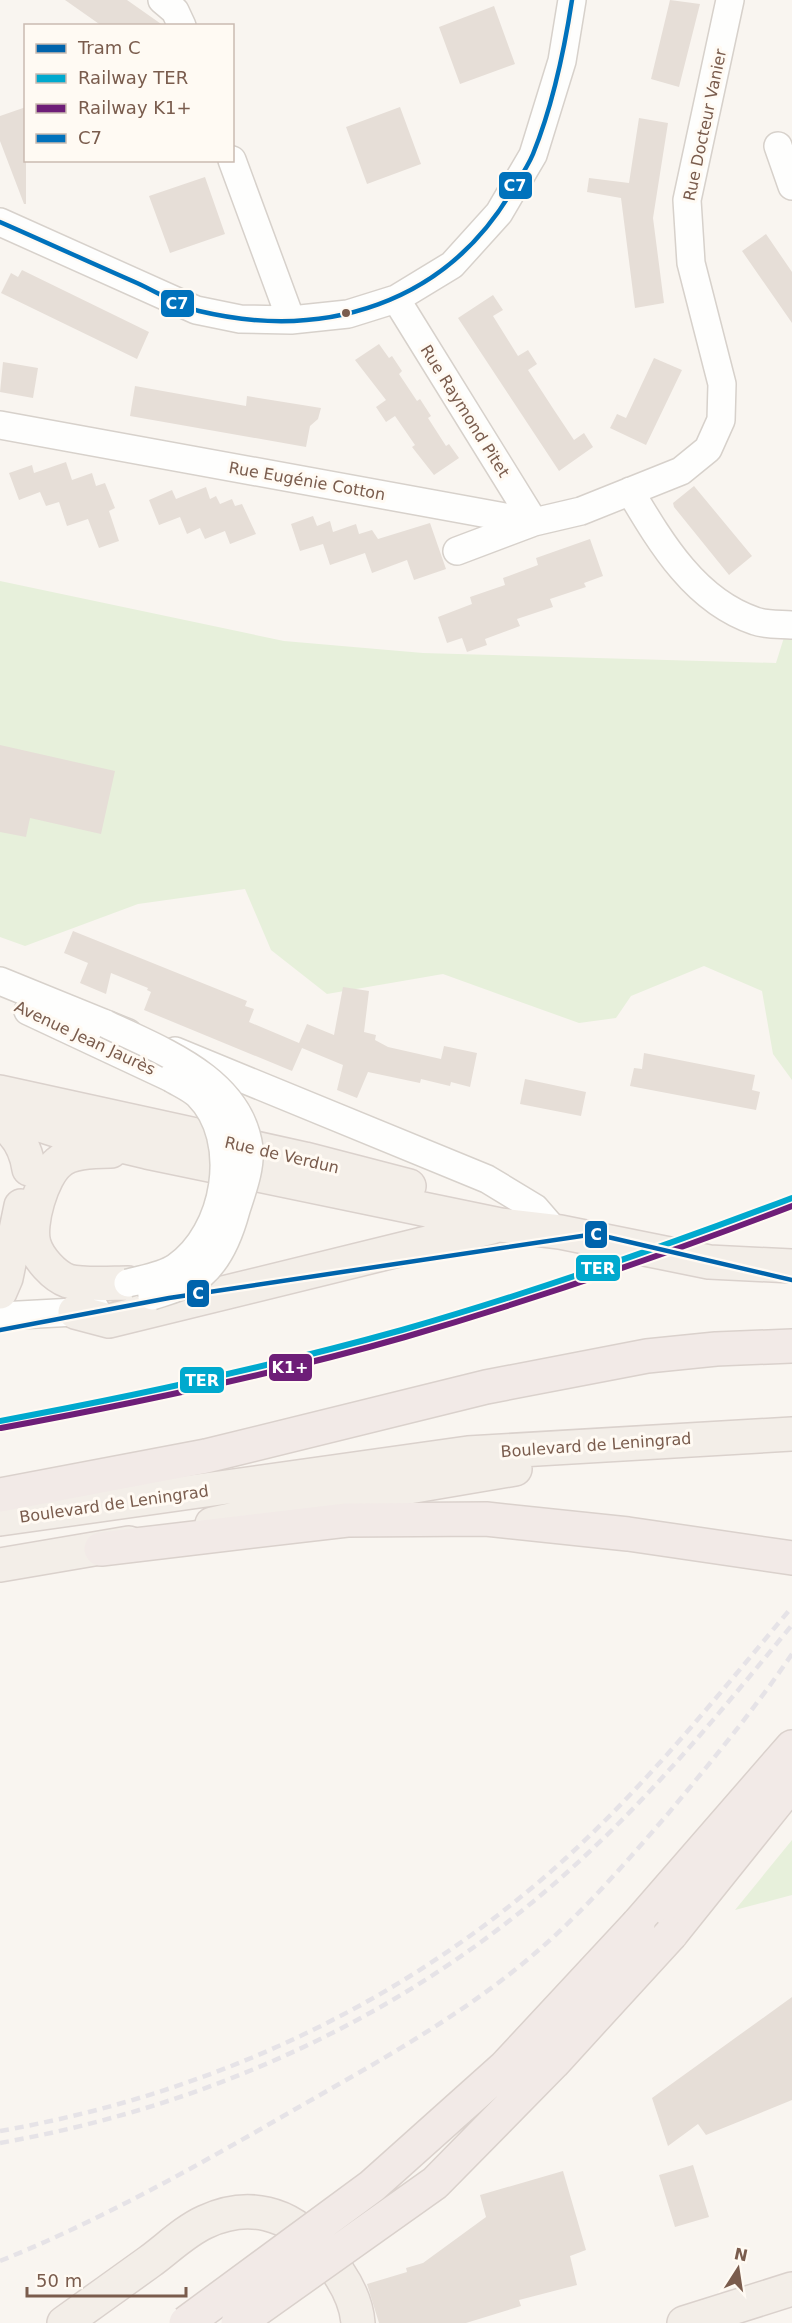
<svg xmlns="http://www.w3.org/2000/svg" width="792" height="2323" font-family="'DejaVu Sans',sans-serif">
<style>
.green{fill:#e7f0db}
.building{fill:#e6ded7}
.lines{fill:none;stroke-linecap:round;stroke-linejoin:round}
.minor-casing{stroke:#d7d1cb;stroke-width:30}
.major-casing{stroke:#dad1cc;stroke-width:36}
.highway-casing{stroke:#dad1cc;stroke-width:36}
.minor{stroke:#fefefd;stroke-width:27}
.major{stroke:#f3eee8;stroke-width:33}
.highway{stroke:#f2eae7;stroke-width:33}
.rail{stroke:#e6e3e7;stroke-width:4.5;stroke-dasharray:9 6;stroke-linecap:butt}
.minor-bridge-casing{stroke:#d7d1cb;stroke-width:30;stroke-linecap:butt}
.highway-bridge-casing{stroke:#dad1cc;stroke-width:36;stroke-linecap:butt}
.minor-bridge{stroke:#fefefd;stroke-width:27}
.highway-bridge{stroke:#f2eae7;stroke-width:33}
.bus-1-casing{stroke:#fffaf3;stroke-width:9}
.bus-1{stroke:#0072bc;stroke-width:4.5}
.rail-1-casing{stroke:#fffaf3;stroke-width:10}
.rail-2-casing{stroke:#fffaf3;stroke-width:10}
.rail-1{stroke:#00a9ce;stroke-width:6}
.rail-2{stroke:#6e1e78;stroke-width:6}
.tram-1-casing{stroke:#fffaf3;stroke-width:9}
.tram-1{stroke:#0064ac;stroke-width:4.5}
.bus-dot{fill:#7a5c4d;stroke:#fffaf3;stroke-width:2}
.labels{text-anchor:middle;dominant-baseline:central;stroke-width:6;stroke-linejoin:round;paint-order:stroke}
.street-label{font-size:16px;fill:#7a5c4d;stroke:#fffaf3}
.line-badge{stroke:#fffaf3;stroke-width:2}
.badge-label{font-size:16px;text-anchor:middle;font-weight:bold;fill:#fff}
</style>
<rect width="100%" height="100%" fill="#f9f5f0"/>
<path class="green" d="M0,581l284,60 139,12 353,10 10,-32 6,-1v450l-19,-26 -11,-63 -58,-25 -73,30 -15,22 -37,5 -136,-49 -116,20 -56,-44 -26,-61 -107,15 -113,42 -25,-9z
M792,1840v55l-57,15z"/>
<path class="building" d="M65,0h62l37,26h-62z
M670,0l30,4 -21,83 -28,-8z
M494,6l21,58 -55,20 -21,-57z
M26,107v97h-2l-24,-63v-25z
M400,107l21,57 -54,20 -21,-57z
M639,118l29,5 -15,95 11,85 -29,5 -14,-110 -34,-6 2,-14 40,5z
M205,177l20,57 -55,19 -21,-57z
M766,234l26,38v51l-50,-72z
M22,270l127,62 -12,27 -136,-66 10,-20 7,4z
M493,295l10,15 -10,6 25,40 10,-6 9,14 -9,6 26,40 20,30 10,-7 9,14 -34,24 -101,-153z
M379,344l10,14 3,-2 10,15 -3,3 18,27 3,-2 11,17 -3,2 18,28 3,-2 10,14 -25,17 -22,-28 3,-2 -20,-29 -9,6 -10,-15 10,-7 -31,-40z
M654,358l28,12 -36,75 -36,-17 7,-14 9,4z
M3,362l35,6 -5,30 -33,-6z
M135,386l111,20 1,-10 74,12 -3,11 -8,7 -4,21 -176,-31z
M66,462l6,18 20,-7 4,13 9,-3 10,25 -6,3 10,30 -20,7 -11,-29 -21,7 -8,-24 -13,4 -6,-14 -21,8 -10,-27 23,-8 2,8z
M694,486l58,70 -23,19 -55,-68 -1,-4z
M206,487l4,12 6,-3 4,8 12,-5 3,7 7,-2 14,30 -26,10 -5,-13 -20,8 -5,-11 -13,6 -7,-17 -21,8 -10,-25 23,-10 4,9z
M313,516l4,10 13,-5 3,11 23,-8 3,10 13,-4 6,9 52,-16 16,46 -32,11 -7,-20 -35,13 -7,-20 -35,12 -7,-21 -23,7 -9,-27z
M590,539l13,37 -19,7 2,4 -36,12 3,8 -36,12 3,7 -35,13 2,6 -20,7 -5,-14 -15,5 -9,-26 34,-13 -2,-7 35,-12 -2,-7 35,-13 -2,-7z
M0,745l115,26 -14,63 -71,-16 -4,19 -26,-5z
M73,931l174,70 -2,5 9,3 -5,13 50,21 8,-19 27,11 9,-48 26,4 -5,41 12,3 -1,5 13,7 53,12 3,-13 33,7 -7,34 -19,-5 -1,4 -29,-7 -1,4 -52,-11 -11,26 -20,-8 6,-25 -41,-17 -10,23 -148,-61 7,-18 -4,-2 1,-2 -37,-15 -5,21 -26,-11 8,-20 -24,-10z
M644,1053l111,22 -3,15 8,2 -4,18 -126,-24 4,-18 8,1z
M525,1079l61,13 -5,24 -61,-12z
M792,1997v103l-86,35 -8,-11 -30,22 -16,-48z
M693,2165l16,52 -34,10 -16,-52z
M563,2171l23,79 -16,6 7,29 -58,15 2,6 -55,17h-87l-12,-39 40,-12 -1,-4 17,-5 63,-46 -6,-22z"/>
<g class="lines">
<defs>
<path id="minor" d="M162,0l13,11 7,15
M778,146l14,40
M232,160l59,160
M0,222l196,88 44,9 51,1 57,-6 48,-15 56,-34 47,-52 34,-58 29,-94 10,-61
M396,299l138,223
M0,425l532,97
M630,491c31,52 65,110 125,130 11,4 26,3 37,4
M457,551l77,-29 47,-11 100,-40 27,-22 13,-29 1,-36 -31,-121 -4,-63 43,-200
M0,981l128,52
M28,1011l143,67
M175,1051l312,128 48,29 19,22
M0,1316l75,-4 20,-4"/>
<path id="major" d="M0,1092l305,67 104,27
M0,1112l59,19 88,21 353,73 60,7 149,30 83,4
M0,1122c18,11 26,27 29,47
M111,1151c-16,0 -41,0 -53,12 -16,14 -30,61 -24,81 4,14 20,32 34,37 14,4 44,2 60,2
M0,1292l6,-14 15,-72
M75,1312l34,9 383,-94
M0,1519l468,-66 324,-19
M212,1524l73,-16 230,-39
M0,1565l129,-22
M64,2323c28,-20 57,-41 85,-61 18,-13 36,-31 56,-40 43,-20 84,-10 114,26 19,21 37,47 39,75
M684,2323l108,-34"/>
<path id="highway" d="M0,1495l206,-39 280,-69 161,-31 69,-7 76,-3
M101,1549l246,-29 139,-1 142,15 164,24
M638,1924l154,-177
M671,1934l121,-151"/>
</defs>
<use href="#minor" class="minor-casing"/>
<use href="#major" class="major-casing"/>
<use href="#highway" class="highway-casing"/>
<use href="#minor" class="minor"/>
<use href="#major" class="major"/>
<use href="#highway" class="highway"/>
<path class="rail" d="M0,2131c211,-37 407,-128 566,-273 83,-76 154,-165 226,-251
M0,2143c220,-39 424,-135 587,-289 75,-70 140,-150 205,-229
M0,2261c104,-42 202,-98 299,-154 82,-47 171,-96 242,-159 46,-40 86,-87 126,-133 43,-52 87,-105 125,-161"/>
<defs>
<path id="minor-bridge" d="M106,1024c53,26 134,54 143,124 2,20 -7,43 -13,62 -7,26 -20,59 -46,72 -11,6 -26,10 -38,14
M128,1283c14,-4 35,-7 48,-16 50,-34 67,-127 22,-172 -7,-7 -19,-12 -27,-17"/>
<path id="highway-bridge" d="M186,2323l186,-137 133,-119 133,-143
M238,2323l197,-140 118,-120 118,-129"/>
</defs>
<use href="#minor-bridge" class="minor-bridge-casing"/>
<use href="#highway-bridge" class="highway-bridge-casing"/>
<use href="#minor-bridge" class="minor-bridge"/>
<use href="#highway-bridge" class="highway-bridge"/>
<defs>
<path id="bus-1" d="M0,222c46,20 91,41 137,61 20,9 41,23 62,28 126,30 247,-7 314,-122 7,-11 15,-23 20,-35 20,-49 31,-102 39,-154"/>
</defs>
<use href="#bus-1" class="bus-1-casing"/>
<use href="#bus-1" class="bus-1"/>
<defs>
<path id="rail-1" d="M0,1421c135,-25 269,-54 402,-91 132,-38 261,-83 390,-132"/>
<path id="rail-2" d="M1,1428c136,-25 271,-53 404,-91 131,-38 259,-82 387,-131"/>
</defs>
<use href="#rail-1" class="rail-1-casing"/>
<use href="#rail-2" class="rail-2-casing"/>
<use href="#rail-1" class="rail-1"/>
<use href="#rail-2" class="rail-2"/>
<defs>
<path id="tram-1" d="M0,1330l169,-32 426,-64 197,46"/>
</defs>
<use href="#tram-1" class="tram-1-casing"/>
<use href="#tram-1" class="tram-1"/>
</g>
<circle class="bus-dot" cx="346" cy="313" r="5"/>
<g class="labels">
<g class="street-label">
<text transform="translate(705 125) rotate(-78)">Rue Docteur Vanier</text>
<text transform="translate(465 411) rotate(58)">Rue Raymond Pitet</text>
<text transform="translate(307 481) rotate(10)">Rue Eugénie Cotton</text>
<text transform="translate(85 1038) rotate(25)">Avenue Jean Jaurès</text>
<text transform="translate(282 1155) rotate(13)">Rue de Verdun</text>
<text transform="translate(596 1445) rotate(-4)">Boulevard de Leningrad</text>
<text transform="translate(114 1504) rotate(-8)">Boulevard de Leningrad</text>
</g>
</g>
<g class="line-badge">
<rect x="498" y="171" width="35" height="29" rx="6" fill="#0072bc"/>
<rect x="160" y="289" width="35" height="29" rx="6" fill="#0072bc"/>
<rect x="584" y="1220" width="24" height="29" rx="6" fill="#0064ac"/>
<rect x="575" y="1254" width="46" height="28" rx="6" fill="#00a9ce"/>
<rect x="186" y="1279" width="24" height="29" rx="6" fill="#0064ac"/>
<rect x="268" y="1353" width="45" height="29" rx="6" fill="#6e1e78"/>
<rect x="179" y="1366" width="46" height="28" rx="6" fill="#00a9ce"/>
</g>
<g class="badge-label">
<text x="515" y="191">C7</text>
<text x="177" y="309">C7</text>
<text x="596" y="1240">C</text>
<text x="598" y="1274">TER</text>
<text x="198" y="1299">C</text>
<text x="290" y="1373">K1+</text>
<text x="202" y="1386">TER</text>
</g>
<rect x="24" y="24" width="210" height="138" fill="#fffaf3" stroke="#cabbb1" stroke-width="1.5"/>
<rect x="36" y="44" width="30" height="9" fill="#0064ac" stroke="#cabbb1" stroke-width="1.5"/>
<text x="78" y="54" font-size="18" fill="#7a5c4d">Tram C</text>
<rect x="36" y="74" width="30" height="9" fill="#00a9ce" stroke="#cabbb1" stroke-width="1.5"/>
<text x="78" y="84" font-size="18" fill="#7a5c4d">Railway TER</text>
<rect x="36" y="104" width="30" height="9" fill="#6e1e78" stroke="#cabbb1" stroke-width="1.5"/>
<text x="78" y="114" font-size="18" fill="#7a5c4d">Railway K1+</text>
<rect x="36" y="134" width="30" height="9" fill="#0072bc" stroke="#cabbb1" stroke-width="1.5"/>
<text x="78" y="144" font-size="18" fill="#7a5c4d">C7</text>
<g transform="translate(738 2269) rotate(12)" stroke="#fffaf3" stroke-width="4.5" paint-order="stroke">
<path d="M0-4.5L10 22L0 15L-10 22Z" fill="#7a5c4d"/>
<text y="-9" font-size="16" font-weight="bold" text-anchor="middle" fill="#7a5c4d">N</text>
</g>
<path d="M27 2287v9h159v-9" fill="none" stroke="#7a5c4d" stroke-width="3"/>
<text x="36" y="2287" font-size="18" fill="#7a5c4d" stroke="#fffaf3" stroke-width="4.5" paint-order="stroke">50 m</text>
</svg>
